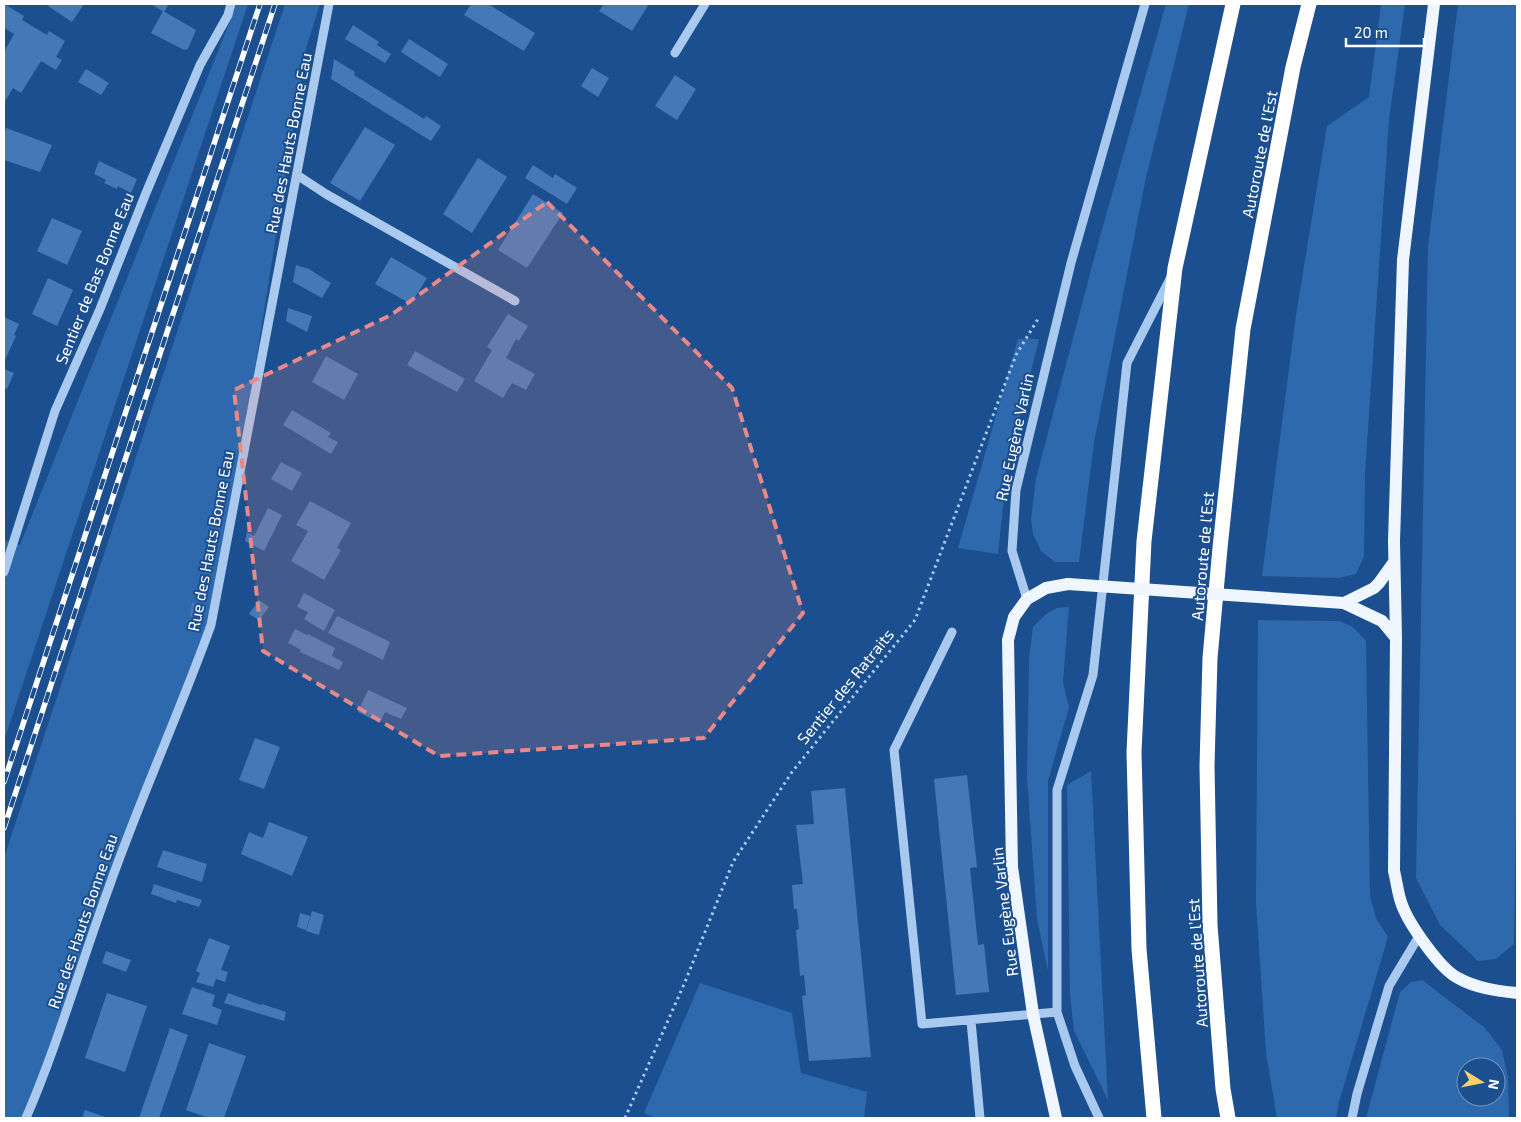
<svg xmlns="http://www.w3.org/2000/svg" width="1521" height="1122" font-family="'Exo 2',sans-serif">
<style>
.green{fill:#2e69ad;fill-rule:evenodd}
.building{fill:#4478b7}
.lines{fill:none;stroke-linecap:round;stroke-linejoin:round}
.path{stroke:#a9c9ee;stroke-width:3;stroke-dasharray:2.5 4;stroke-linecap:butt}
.minor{stroke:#a9c9ee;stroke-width:9}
.major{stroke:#f0f6ff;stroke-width:12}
.highway{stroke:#fff;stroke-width:15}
.rail-casing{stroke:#fff;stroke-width:5.5}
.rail{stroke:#1b4f8f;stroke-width:4;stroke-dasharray:11;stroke-linecap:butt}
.major-bridge{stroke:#f0f6ff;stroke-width:12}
.marked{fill:#e88989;fill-opacity:0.2;stroke:#e88989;stroke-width:4;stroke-dasharray:10 6;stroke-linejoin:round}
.labels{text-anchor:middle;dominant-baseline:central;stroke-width:4;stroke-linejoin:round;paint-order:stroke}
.street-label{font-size:16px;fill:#fff;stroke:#1b4f8f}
</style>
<rect width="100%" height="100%" fill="#1b4f8f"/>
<path class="green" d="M237,4h11l-244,737v-201l16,5z
M285,4h35l-14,45 -91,568 -180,478 -10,23h-21v-260z
M1166,4h23l-44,178 -51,261 -15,119h-24l-14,-11 -8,-17 -2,-15 5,-41 63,-238z
M1381,4h24l-16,116 -24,353 -1,84 -8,17 -17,4 -77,-2 34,-261 31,-189 42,-29z
M1458,4h59v743l-3,197 -18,15 -18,2 -38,-36 -24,-47 12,-632z
M1018,339h21l-32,129 -9,86 -40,-6z
M1069,607l-6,75 6,25 -21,74v190l-11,-52 -10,-142 2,-118 4,-32 13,-13 11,-6z
M1258,620l81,1 14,6 13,14 4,255 6,22 12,19 -49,165 -3,16h-59l-11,-65 -10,-150z
M1091,771l17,329 -34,-69 -4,-37 -3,-209z
M1422,980l63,48 17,22 6,28 1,40h-143l34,-126 11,-10zM1466,1067h30v30h-30z
M700,983l92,30 9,60 66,19 -3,26h-209l-11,-5z"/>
<path class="building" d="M4,4l20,12 -2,4 25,15 2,-4 16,10 -9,16 6,3 -6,10 -15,-9 -20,32 -8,-5 -9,15v-51l10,-18 -10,-6z
M50,4h34l-12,18 -24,-16z
M151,4h18l-5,8z
M471,4h17l47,29 -11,18 -60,-36z
M604,4h45l-17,27 -33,-20z
M163,11l33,19 -8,19 -4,1 -33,-17z
M353,25l26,17 -2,3 14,9 -6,9 -40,-24z
M409,39l39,25 -8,13 -39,-25z
M334,59l21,13 -1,3 70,44 2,-3 15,10 -10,15 -100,-62z
M592,68l17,10 -11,19 -17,-11z
M86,69l23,14 -8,12 -23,-13z
M675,75l21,14 -19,31 -22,-14z
M365,127l30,18 -35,56 -30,-18z
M6,128l46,17 -12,27 -36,-12v-25z
M478,158l29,19 -35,56 -29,-19z
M99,161l38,18 -6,14 -13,-7 -1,3 -13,-6 2,-3 -12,-6z
M533,165l20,13 2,-4 22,14 -10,16 -42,-26z
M533,194l30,19 -36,55 -29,-18z
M52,218l30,13 -15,34 -30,-14z
M391,257l36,21 -16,26 -36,-20z
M296,265l13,4 22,14 -9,15 -29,-16z
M48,278l25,12 -16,36 -25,-12z
M288,308l24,8 -5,16 -21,-11z
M508,314l20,12 -9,15 -3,-2 -10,19 29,16 -9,16 -14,-7 -9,15 -29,-17 18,-31 -5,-3z
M4,317l15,7 -5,11 2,1 -12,26z
M415,351l50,28 -8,13 -50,-27z
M326,356l32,18 -14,26 -32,-18z
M4,369l10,4 -7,16 -3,-1z
M292,410l39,23 -3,4 10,5 -7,12 -48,-29z
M281,462l21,11 -10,18 -21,-12z
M310,501l41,22 -14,25 4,2 -17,30 -33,-19 17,-30 -12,-6z
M268,508l14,7 -18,36 -19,-10 2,-9 7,4z
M304,593l31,17 -11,21 -20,-12 4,-7 -11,-5z
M259,600l10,7 -10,13 -10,-6z
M192,603l8,1 -3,14 -7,-2z
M337,616l53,26 -7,18 -55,-27z
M295,629l12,6 1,-1 27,14 -3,8 11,6 -4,8 -39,-18 1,-2 -13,-7z
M368,690l39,18 -6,11 -16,-7 -5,11 -22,-11z
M255,738l25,9 -16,42 -25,-9z
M967,775l10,92 -7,1 8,77 6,-1 5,47v1l-33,3 -22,-216z
M845,788l26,269 -62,4 -7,-65 4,-1 -2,-20 -4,1 -4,-46 3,-1 -2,-20h-3l-2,-24 11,-1 -7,-59 18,-1 -3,-33z
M269,822l39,15 -16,39 -51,-22 8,-22 14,6z
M163,850l44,14 -5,18 -45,-15z
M154,884l48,16 -3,7 -22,-7 -1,3 -25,-9z
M312,911l12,4 -5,20 -13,-4z
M300,913l10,3 -4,14 -9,-3z
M209,938l21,8 -9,24 7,2 -3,10 -9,-3 -3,8 -17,-5 4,-9 -4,-2z
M106,951l25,9 -5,12 -24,-9z
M192,987l23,8 -3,11 10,4 -5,15 -35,-11z
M107,993l40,13 -22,66 -40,-14z
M228,993l33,12 1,-1 24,8 -2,9 -60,-18z
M170,1028l18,7 -29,83h-20z
M209,1043l37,13 -22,62h-15l-23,-8z
M85,1110l23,8h-26z"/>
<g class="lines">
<path class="path" d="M625,1118l60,-136 48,-120 59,-90 123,-152 101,-265 22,-36"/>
<path class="minor" d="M675,53l30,-49
M297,175l29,19 189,107
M4,572l51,-161 45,-102 46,-116 54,-128 28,-50 3,-11
M1027,599l-15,-48 4,-61 55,-227 74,-259
M952,632l-58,118 28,274 135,-12
M971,1021l9,97
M26,1118c32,-74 54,-152 82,-228 31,-89 71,-176 103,-265l118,-621
M1099,1118l-24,-52 -18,-54v-222l36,-115 34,-312 44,-86
M1352,1118l5,-24 32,-108 30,-50"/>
<path class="major" d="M1434,4l-31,256 -9,281 2,97 -2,233c3,12 4,24 8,34 7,19 38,64 56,73 18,10 39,13 59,15
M1344,603l30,-15 5,-5 15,-21
M1344,603l38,18 14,17
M1056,1118l-23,-104 -21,-147 -4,-227 6,-23 13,-18 19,-11 22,-4"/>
<path class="highway" d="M1154,1118l-15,-169 -5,-197 10,-211 31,-273 58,-264
M1228,1118l-5,-29 -13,-164 -3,-159 3,-108 10,-110 23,-219 50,-262 16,-63"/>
<defs>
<path id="rail" d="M4,782l256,-778
M4,828l271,-824"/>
</defs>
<use href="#rail" class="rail-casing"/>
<use href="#rail" class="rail"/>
<path class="major-bridge" d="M1068,584l276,19"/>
</g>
<path class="marked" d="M547,202l185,186 71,225 -99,125 -265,18 -176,-105 -29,-261 157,-75z"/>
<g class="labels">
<g class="street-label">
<text transform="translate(288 143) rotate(-79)">Rue des Hauts Bonne Eau</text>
<text transform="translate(1259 154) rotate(-79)">Autoroute de l’Est</text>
<text transform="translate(94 278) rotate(-68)">Sentier de Bas Bonne Eau</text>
<text transform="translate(1014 437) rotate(-78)">Rue Eugène Varlin</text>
<text transform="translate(210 541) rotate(-79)">Rue des Hauts Bonne Eau</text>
<text transform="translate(1202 556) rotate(-85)">Autoroute de l’Est</text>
<text transform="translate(845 686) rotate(-51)">Sentier des Ratraits</text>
<text transform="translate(1004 912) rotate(-97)">Rue Eugène Varlin</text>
<text transform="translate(82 921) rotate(-71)">Rue des Hauts Bonne Eau</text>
<text transform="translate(1197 963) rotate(-94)">Autoroute de l’Est</text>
</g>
</g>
<rect width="1521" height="1122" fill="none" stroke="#ffffff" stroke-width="10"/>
<g transform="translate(1481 1082) rotate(100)"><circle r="24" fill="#1b4f8f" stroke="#7695bc"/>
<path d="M0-4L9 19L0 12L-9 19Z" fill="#ffd166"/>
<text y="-8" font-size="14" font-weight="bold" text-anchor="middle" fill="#ffffff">N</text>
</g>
<path d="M1346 38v8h78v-8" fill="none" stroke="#ffffff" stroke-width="2.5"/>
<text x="1354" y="38" font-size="15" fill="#ffffff" stroke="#1b4f8f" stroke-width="4" paint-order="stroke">20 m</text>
</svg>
